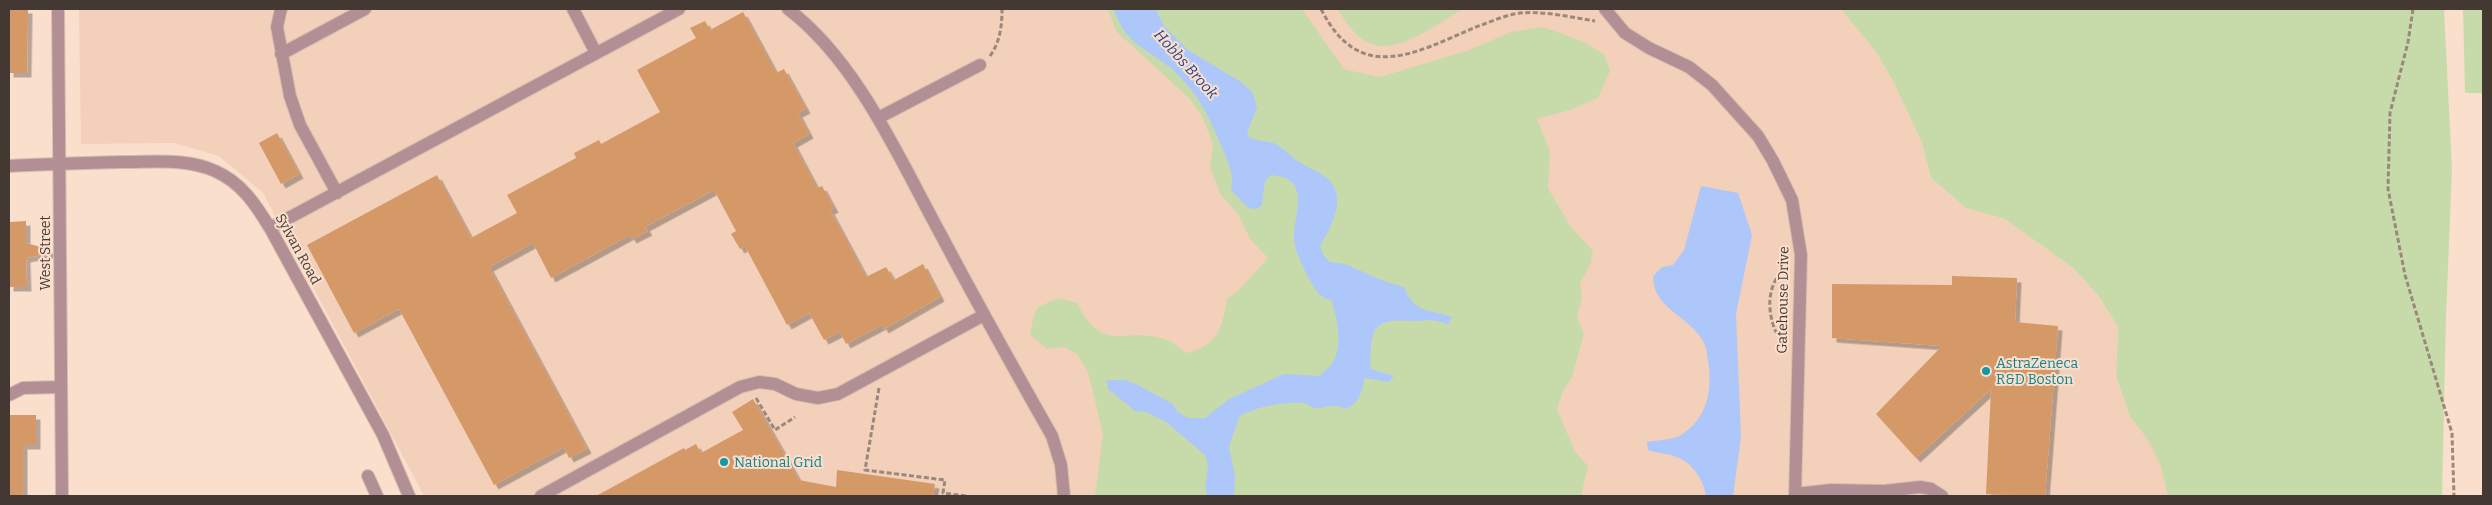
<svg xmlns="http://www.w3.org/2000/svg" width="2492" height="505" font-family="Bitter,serif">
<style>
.built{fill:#f3d0ba}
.green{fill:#c7dbaa}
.water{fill:#adc7fa}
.building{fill:#d59968;filter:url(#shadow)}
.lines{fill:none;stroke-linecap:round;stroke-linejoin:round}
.minor-casing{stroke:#d6beae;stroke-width:14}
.path{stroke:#9b887c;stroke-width:3;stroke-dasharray:5 2.5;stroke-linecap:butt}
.minor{stroke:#b28f95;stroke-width:12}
.culture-dot{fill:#0f9aa8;stroke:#fbdfcd;stroke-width:2}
.labels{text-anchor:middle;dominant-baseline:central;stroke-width:4;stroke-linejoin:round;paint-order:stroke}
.street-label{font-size:14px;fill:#443932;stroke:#fbdfcd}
.culture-label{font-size:14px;fill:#0d838f;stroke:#fbdfcd;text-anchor:start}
.water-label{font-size:15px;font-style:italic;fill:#23438b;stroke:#fbdfcd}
</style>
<defs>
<filter id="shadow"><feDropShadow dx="4.5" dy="4.5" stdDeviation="0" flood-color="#0004"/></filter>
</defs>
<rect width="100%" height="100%" fill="#fbdfcd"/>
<path class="built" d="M79,9h1762l35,43 16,27 30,64 9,35 35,30 39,11 68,49 25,27 20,32 -2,49 122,120h-1814l-161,-303 -44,-37 -45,-13 -93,1z"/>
<path class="green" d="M1108,9h194l42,60 36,8 89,-27 42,-18 32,-5 39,14 22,13 6,17 -12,27 -28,12 -33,9 13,32 -2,37 22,38 21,23 2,-2 -2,16 -11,21 2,13 -5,19 7,18 -12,43 -9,14 -6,18 18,43 13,14 -7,30h-486l8,-62 -15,-62 -11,-18 -13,-7 -17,2 -17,-14 3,-17 5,-11 20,-9 19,5c26,53 48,22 90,37 7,2 13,9 19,13 31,-7 36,-24 41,-54l10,-7 31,-34 -18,-19 -12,-25 -17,-19 -11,-27 3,-24 -11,-28 -12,-17 -74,-68z
M1337,9h125c-24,15 -69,50 -97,32 -12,-7 -20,-21 -28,-32z
M1841,9h603l8,159 -6,150 -4,178h-274l-8,-32 -12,-24 -18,-24 -14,-40 2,-49 -20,-32 -25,-27 -68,-49 -39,-11 -35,-30 -9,-35 -30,-64 -16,-27z
M2463,9h20v84h-18z"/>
<path class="water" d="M1114,9h42l8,17 24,24 53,32 12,11 4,15 -10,24 3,6c8,3 18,3 26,6 9,5 16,14 25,19 8,5 19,9 27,16 20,19 3,48 -8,67l4,10 6,6 15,2 39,17 20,6c11,27 23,21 48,30l-4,8c-15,-7 -19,-4 -34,-4 -23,-1 -41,-3 -43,25 0,9 -2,14 0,23l23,7 -5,6 -24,-4c-4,14 -5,26 -20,31 -12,-7 -19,0 -30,-1 -4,-1 -7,-4 -11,-5 -22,-1 -47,3 -65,14l-10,30 6,29 -1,20h-26l-3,-8 3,-20 -2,-12 -40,-34 -20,-10 -11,-1 -27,-22 -1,-9h18l11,4 37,20 4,7 11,7h17l24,-19 55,-25 35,2c4,-4 9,-7 12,-11 13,-18 6,-45 1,-64 -5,-2 -10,-4 -14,-8 -8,-10 -23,-40 -24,-53 -1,-27 19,-62 -23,-65l-6,6 -3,24 -5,4 -9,-1 -17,-18c4,-18 -5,-31 -11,-47 -13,-30 -20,-46 -44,-70 -26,-25 -50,-25 -62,-64z
M1701,186l37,7 14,42 -16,79 5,123 -8,59h-27c-2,-15 -13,-32 -27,-38 -9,-5 -21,-4 -31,-8l-1,-8c10,-2 25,-2 34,-7 26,-16 32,-45 27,-74 -1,-5 -1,-13 -4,-18 -14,-28 -51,-33 -51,-67l9,-9 11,-2 11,-15z"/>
<path class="building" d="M9,9h19l-1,64h-18z
M743,12l33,61 8,-4 22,40 -8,4 11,21 -16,9 24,45 5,-2 12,22 -4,2 36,67 20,-10 8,13 29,-16 17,33 -56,32 -2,-4 -36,19 -6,-12 -16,8 -15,-27 -22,12 -42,-79 -5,3 -9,-15 5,-3 -22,-41 -69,37 3,4 -16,8 -2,-4 -79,43 -18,-35 -44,24 98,182 -18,9 -5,-11 -70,38 -95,-176 -45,24 -47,-88 130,-70 34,63 46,-25 -10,-18 69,-37 -2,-5 25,-13 2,4 59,-32 -23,-42 59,-32 -6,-10 15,-7 5,9z
M277,133l22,41 -18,10 -22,-41z
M26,221v22l26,7v3l-26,5 1,29h-18v-65z
M1952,276l65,2 -2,44 43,4 -13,170 -59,-2 5,-105 -75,69 -40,-44 66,-68 -110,-8v-54l120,1z
M753,399l46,81 37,7 1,-17 98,14 -2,12h-337l88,-48 1,2 11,-6 5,9 42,-23 -11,-18z
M9,415h27v30h-13v51h-14z"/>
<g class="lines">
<defs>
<path id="minor" d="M58,9l4,487
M281,9l-4,18 13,69 10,29 37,68
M573,9l23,44
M788,9c69,52 111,149 152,224 36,68 74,136 112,203l9,29 3,31
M1605,9l20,24 24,15 40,19 23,18 46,51 15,25 19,39 9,55 -6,241
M281,54l84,-45
M878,118l102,-53
M9,166c38,-2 77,-3 115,-4 30,0 63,-4 91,9 26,11 41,34 55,57l113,207 26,61
M270,228l409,-219
M9,395l14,-7 37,-1
M368,476l9,20
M1795,494l36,-4 53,1 36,-4 11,2 11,7
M541,496l199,-109 19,-5 16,2 21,10 22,4 20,-4 146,-79"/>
</defs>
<use href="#minor" class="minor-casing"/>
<path class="path" d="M1321,9c39,77 94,44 155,18 14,-5 29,-12 44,-14 25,-2 50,4 75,8
M2413,9l-5,33 -18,71 -2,76 17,86 47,158 2,63
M990,56c10,-14 12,-30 12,-47
M1785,335l-9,-3c-10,-22 -9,-50 11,-65
M879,388l-14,82 80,10 -2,13 23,3
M756,398l19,32 20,-13"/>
<use href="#minor" class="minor"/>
</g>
<g class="culture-dot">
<circle cx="1986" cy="371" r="5"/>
<circle cx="724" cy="462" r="5"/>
</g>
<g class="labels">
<g class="street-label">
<text transform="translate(298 249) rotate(61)">Sylvan Road</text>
<text transform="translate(45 253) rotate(-90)">West Street</text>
<text transform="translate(1783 300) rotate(-89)">Gatehouse Drive</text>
</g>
<g class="culture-label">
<text x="1996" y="363">AstraZeneca<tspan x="1996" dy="16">R&amp;D Boston</tspan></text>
<text x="734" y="462">National Grid</text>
</g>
<g class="water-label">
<text transform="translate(1186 64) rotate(48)">Hobbs Brook</text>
</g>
</g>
<rect width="2492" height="505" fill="none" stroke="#443932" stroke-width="20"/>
</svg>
